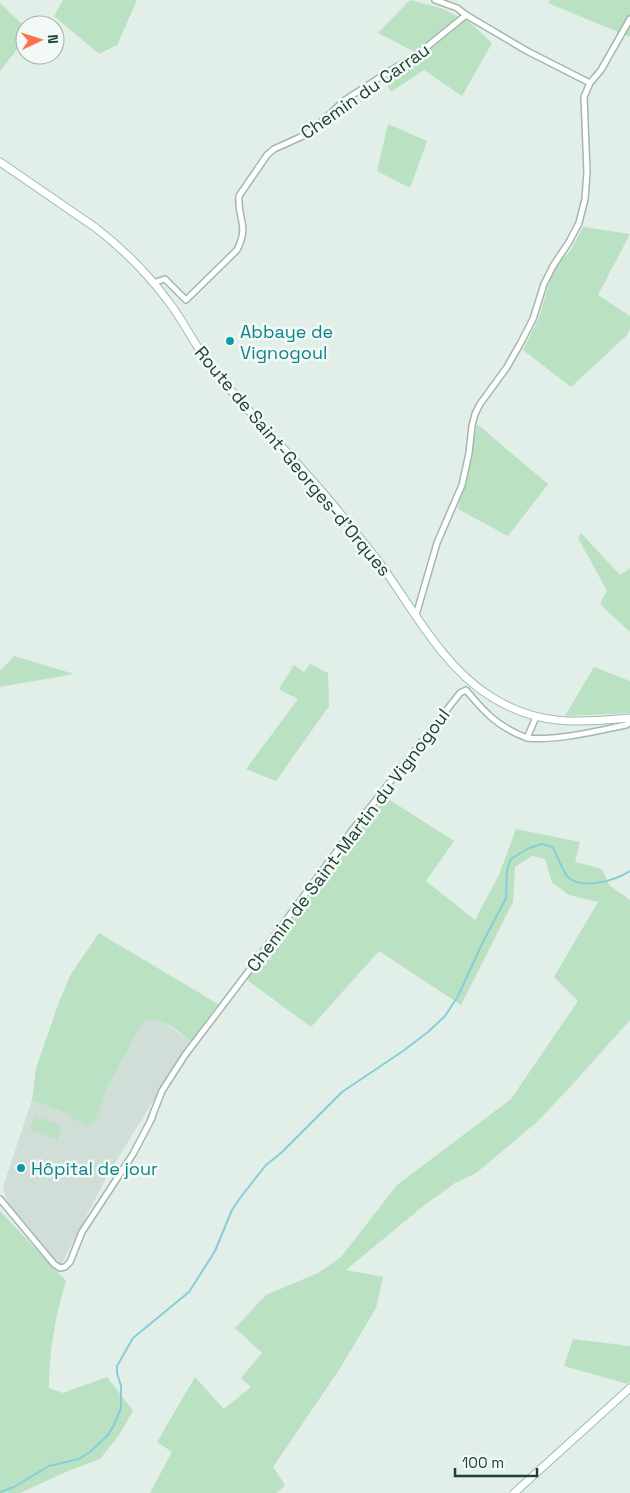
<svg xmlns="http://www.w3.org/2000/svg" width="630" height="1493" font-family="'Space Grotesk',sans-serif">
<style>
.built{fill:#d0ded7}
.green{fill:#b9e1c2}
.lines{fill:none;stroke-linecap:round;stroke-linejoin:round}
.stream{stroke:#85cfd8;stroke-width:2}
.street-casing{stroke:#a4b7af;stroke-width:8}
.secondary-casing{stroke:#9fbbb0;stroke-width:9}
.street{stroke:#fff;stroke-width:5}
.secondary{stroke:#fff;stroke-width:7}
.culture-dot{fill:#0f9aa8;stroke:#f3faf6;stroke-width:2}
.labels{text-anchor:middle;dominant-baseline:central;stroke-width:5;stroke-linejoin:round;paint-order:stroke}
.street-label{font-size:18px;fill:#204137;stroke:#f3faf6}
.culture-label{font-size:18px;fill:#0d838f;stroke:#f3faf6;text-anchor:start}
</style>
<rect width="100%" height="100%" fill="#e2eee8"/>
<path class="built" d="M158,1019l33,22 -4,8 -49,76 -32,53 -45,87 -23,-24 -9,-14 -21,-23 -5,-17 29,-87 31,12 25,16 2,-5 4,1 12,-34 36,-67 3,-3z"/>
<path class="green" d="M63,0h74l-20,45 -18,9 -45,-38z
M410,0l31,8 28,14 23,21 -30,53 -38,-26 -33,22 -7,-13 32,-17 -3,-11 -35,-18z
M550,0h80v37l-82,-34z
M0,3l25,24v12l-25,32z
M388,124l39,17 -17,47 -33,-17z
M583,227l47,7 -32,61 32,21v13l-4,7 -55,51 -48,-37 15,-30 13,-42 7,-14 13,-14z
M477,424l71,60 -40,52 -50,-27z
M581,533l39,42 10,-7v64l-30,-28 7,-13 -29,-53z
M14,656l60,18 -74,13v-16z
M310,664l18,9 1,33 -53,75 -30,-12 52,-70 -19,-10 15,-24 10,7z
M594,667l36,14v32l-65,3z
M385,797l69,44 -28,40 49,39 24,-45 17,-46 64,13 -5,20 27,7 7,16 21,15v120l-59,66 -34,36 -61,51 -21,10 -33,24 -76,63 37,7 -7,31 -37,62 -66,97 12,18 -8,8h-127l22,-41 -15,-10 38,-65 29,32 27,-22 -10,-9 21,-25 -27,-25 31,-33 52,-22 23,-16 56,-72 114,-86 67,-98 -24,-24 44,-75 -29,-7 -17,-13 -7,-23 -13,-3 -17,11 -2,35 -52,103 -82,-54 -68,76 -65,-48z
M99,933l119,71 -27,37c-12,-9 -34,-29 -49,-18l-36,67 -12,34 -4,-1 -2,5 -25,-16 -31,-12 4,-32 23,-66 12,-28z
M35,1116l27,10 -5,14 -27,-10z
M0,1211l66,70c-11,35 -17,71 -17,107l14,5 44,-16 26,34 -14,24 -19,24 -32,12 -48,22h-20z
M573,1339l57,7v36l-2,2 -64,-18z"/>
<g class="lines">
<path class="stream" d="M0,1492l14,-5 35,-21 30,-7 12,-8 17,-16 6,-10 7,-17v-22l-4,-13v-7l16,-28 56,-46 26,-41 17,-41 8,-12 26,-33 15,-12 61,-61 61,-41 25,-19 17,-16 13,-20 24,-52 24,-46 1,-28 4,-11 16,-10 14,-5 12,3c4,8 10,26 16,31 14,12 47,2 61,-7"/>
<defs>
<path id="street" d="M435,0l22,8 9,7 61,36 63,32
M153,283l12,-4 21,21 51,-50c13,-26 0,-30 2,-54l28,-41 7,-6 29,-13 8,-5 34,-31 40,-26 33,-20 48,-39
M416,615l21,-72 25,-58 7,-32 3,-27 3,-12 5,-10 27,-37 13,-23 13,-25 11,-35 9,-18 16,-24 10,-19 6,-24 2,-27 -3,-75 6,-14 11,-13 29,-51
M527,738c30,3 69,-7 99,-13l4,-3
M151,1119l11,-28 23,-36 63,-83 102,-139 110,-140 6,-3c19,23 32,37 61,48l9,-21
M0,1199l54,65 6,4 5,-1 5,-5 12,-30 51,-78 19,-36"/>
<path id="secondary" d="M0,162l96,66c27,21 52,46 72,73 12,15 21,33 31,48 7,11 15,21 23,31 33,39 69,75 102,114 19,22 37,45 55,68 33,45 63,104 111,134 46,30 88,27 140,22
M514,1493l116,-105"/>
</defs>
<use href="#street" class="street-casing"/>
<use href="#secondary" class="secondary-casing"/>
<use href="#street" class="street"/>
<use href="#secondary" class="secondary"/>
</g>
<g class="culture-dot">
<circle cx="230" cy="341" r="5"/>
<circle cx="21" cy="1168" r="5"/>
</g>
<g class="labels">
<g class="street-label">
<text transform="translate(365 91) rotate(-35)">Chemin du Carrau</text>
<text transform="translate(293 461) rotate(50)">Route de Saint-Georges-d'Orques</text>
<text transform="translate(348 840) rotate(-53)">Chemin de Saint-Martin du Vignogoul</text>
</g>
<g class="culture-label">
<text x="240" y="331">Abbaye de<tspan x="240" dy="21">Vignogoul</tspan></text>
<text x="31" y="1168">Hôpital de jour</text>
</g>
</g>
<g transform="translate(40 40) rotate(86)"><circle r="24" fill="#f3faf6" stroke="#9fb0aa"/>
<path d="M0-4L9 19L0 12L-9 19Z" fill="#ff724f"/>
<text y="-8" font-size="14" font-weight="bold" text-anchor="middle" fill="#204137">N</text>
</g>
<path d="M455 1468v8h82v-8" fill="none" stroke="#204137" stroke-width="2.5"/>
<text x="462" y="1468" font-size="15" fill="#204137" stroke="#f3faf6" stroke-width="4" paint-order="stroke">100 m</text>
</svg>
